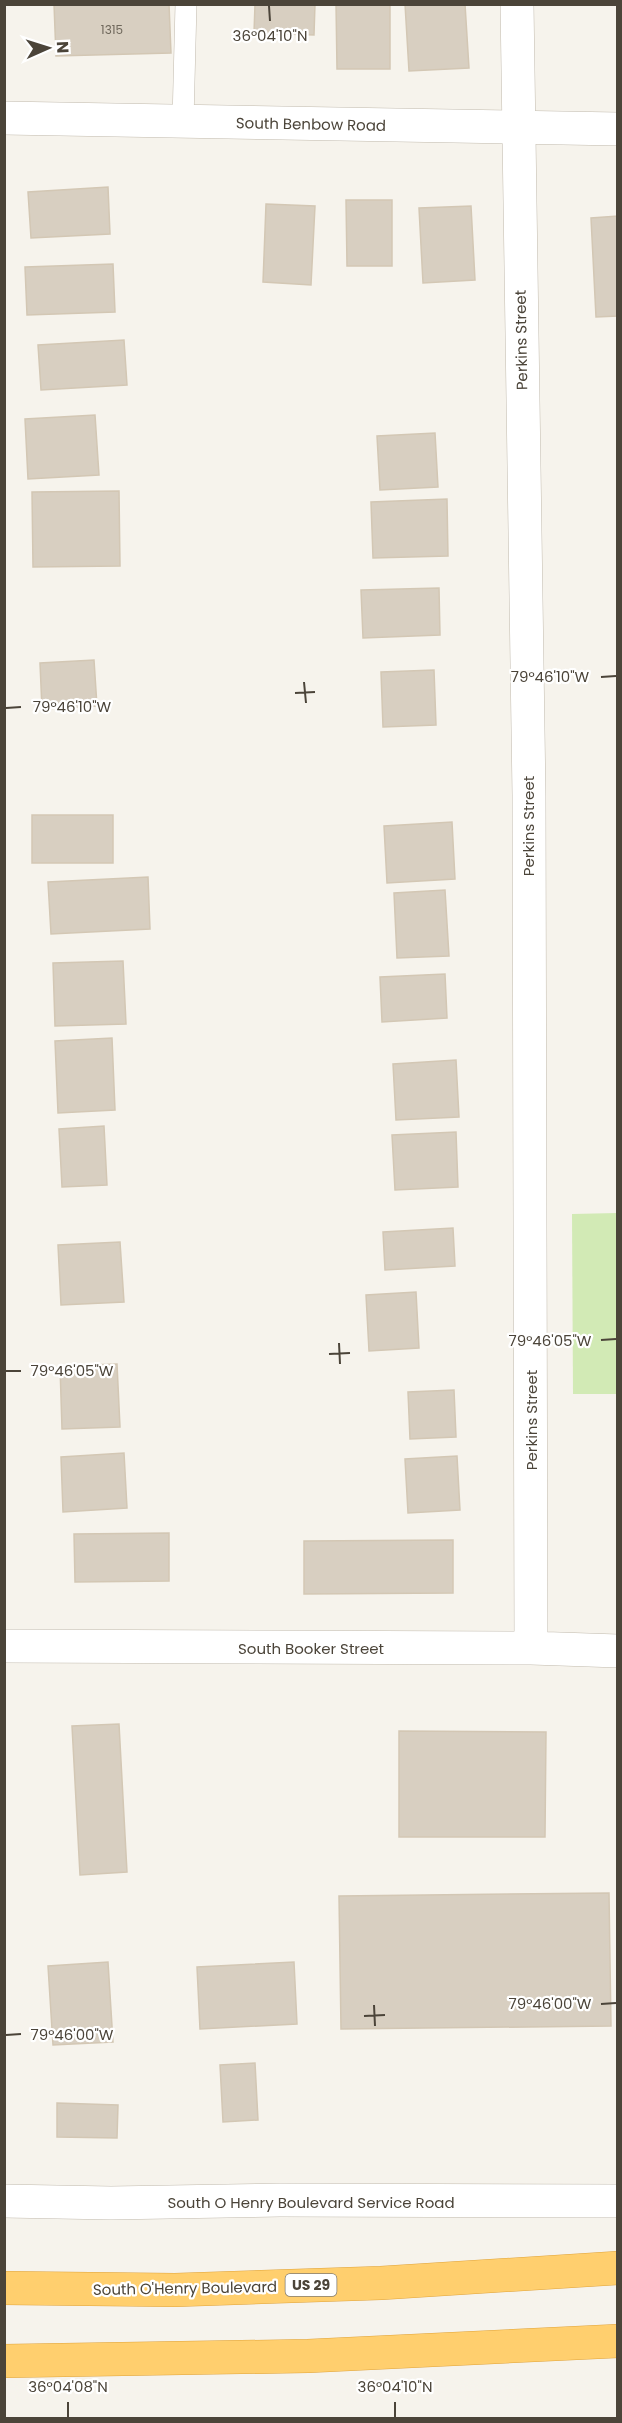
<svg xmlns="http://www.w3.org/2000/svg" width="622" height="2423" font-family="Poppins,sans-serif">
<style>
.green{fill:#d2eab5}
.building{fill:#d8cfc1;stroke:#d3c7b4;stroke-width:1.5}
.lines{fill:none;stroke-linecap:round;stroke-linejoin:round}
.service-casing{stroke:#c2bbae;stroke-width:22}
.minor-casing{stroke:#c2bbae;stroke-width:34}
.tertiary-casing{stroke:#c2bbae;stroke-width:34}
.motorway-casing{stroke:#e0a43c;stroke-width:34}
.service{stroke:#fff;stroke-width:21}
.minor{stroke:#fff;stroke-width:33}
.tertiary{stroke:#fff;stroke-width:33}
.motorway{stroke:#ffcf6e;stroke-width:33}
.ticks{fill:none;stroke:#4b4439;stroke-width:2}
.labels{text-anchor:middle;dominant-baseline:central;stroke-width:4.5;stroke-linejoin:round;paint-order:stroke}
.number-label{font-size:12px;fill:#6e675b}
.shield{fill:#fff;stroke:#817c74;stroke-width:1.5}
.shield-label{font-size:14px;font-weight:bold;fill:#4b4439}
.street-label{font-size:15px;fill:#4b4439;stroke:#fff}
.ticks-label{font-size:15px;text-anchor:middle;fill:#4b4439;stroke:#fff;stroke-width:4.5;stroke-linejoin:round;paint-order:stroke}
</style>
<rect width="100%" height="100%" fill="#f6f3ec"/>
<path class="green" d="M617,1213v181h-44l-1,-180z"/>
<path class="building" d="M54,4h115l2,49 -115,3z
M255,4h60l-1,31 -60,-2z
M336,4h54v65h-53z
M405,4h60l4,64 -60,3z
M108,187l2,47 -79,4 -3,-46z
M346,200h46v66h-45z
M266,204l49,2 -4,79 -48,-3z
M471,206l4,74 -52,3 -4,-75z
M618,216v100l-22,1 -5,-99z
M113,264l2,48 -88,3 -2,-48z
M124,340l3,45 -86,5 -3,-45z
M95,415l4,60 -71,4 -3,-60z
M435,433l3,54 -58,3 -3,-54z
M119,491l1,75 -87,1 -1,-75z
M447,499l1,57 -75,2 -2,-56z
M439,588l1,47 -77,3 -2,-48z
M94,660l3,46 -55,3 -2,-46z
M434,670l2,55 -53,2 -2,-55z
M32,815h81v48h-81z
M452,822l3,57 -68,4 -3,-57z
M148,877l2,52 -99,5 -3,-52z
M445,890l4,66 -52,2 -3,-65z
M123,961l3,63 -71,2 -2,-63z
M445,974l2,44 -65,4 -2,-45z
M112,1038l3,72 -57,3 -3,-72z
M456,1060l3,57 -63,3 -3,-56z
M104,1126l3,59 -45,2 -3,-58z
M456,1132l2,55 -63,3 -3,-55z
M453,1228l2,38 -70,4 -2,-38z
M120,1242l4,60 -63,3 -3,-60z
M416,1292l3,56 -50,3 -3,-56z
M117,1364l3,63 -58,2 -2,-63z
M454,1390l2,47 -46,2 -2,-47z
M124,1453l3,55 -64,4 -2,-55z
M457,1456l3,54 -52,3 -3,-54z
M169,1533v48l-94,1 -1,-48z
M453,1540v53l-149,1v-53z
M119,1724l8,148 -47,3 -8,-149z
M399,1731l147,1 -1,105h-146z
M609,1893l2,133 -270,3 -2,-133z
M108,1962l5,80 -60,3 -5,-79z
M294,1962l3,62 -97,5 -3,-62z
M255,2063l3,57 -35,2 -3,-57z
M57,2103l61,2 -1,33 -60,-1z"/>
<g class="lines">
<defs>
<path id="service" d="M183,121l3,-117"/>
<path id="minor" d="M517,4l12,791 2,853
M4,1646l527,2 87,3
M4,2201l107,2 169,-3 338,1"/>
<path id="tertiary" d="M4,118l614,11"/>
<path id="motorway" d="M4,2288l171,2 206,-7 237,-15
M4,2361l304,-5 310,-15"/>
</defs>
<use href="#service" class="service-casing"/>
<use href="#minor" class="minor-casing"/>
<use href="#tertiary" class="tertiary-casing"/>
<use href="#motorway" class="motorway-casing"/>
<use href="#service" class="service"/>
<use href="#minor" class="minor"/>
<use href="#tertiary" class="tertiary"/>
<use href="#motorway" class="motorway"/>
</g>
<path class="ticks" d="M269,6l1,15M601,677l15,-1M304,682l2,21M295,693l20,-1M6,708l15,-1M601,1340l15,-1M339,1343l1,21M329,1354l21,-1M6,1371h15M601,2004l15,-1M374,2005l1,21M364,2016l21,-1M6,2035l15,-1M68,2402v15M395,2402v15"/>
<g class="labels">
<g class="number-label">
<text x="112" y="29">1315</text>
</g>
<rect class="shield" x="285.5" y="2274" width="51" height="22" rx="4.5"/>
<g class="shield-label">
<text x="311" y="2285">US 29</text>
</g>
<g class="street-label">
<text transform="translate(311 124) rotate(1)">South Benbow Road</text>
<text transform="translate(521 340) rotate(-91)">Perkins Street</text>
<text transform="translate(528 826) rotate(-90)">Perkins Street</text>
<text transform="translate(531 1420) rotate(-90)">Perkins Street</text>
<text x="311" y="1648">South Booker Street</text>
<text x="311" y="2202">South O Henry Boulevard Service Road</text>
<text transform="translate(185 2288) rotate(-1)">South O'Henry Boulevard</text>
</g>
</g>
<g class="ticks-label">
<text x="270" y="41">36°04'10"N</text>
<text x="550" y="682">79°46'10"W</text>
<text x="72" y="712">79°46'10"W</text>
<text x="550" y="1346">79°46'05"W</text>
<text x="72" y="1376">79°46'05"W</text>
<text x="550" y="2009">79°46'00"W</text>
<text x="72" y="2040">79°46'00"W</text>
<text x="68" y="2392">36°04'08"N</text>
<text x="395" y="2392">36°04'10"N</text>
</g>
<rect width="622" height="2423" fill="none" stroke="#4b4439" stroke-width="12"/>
<g transform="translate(48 48) rotate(87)" stroke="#ffffff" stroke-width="4.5" paint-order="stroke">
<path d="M0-4.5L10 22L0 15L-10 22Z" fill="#4b4439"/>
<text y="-9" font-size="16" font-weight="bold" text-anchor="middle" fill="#4b4439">N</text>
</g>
</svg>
